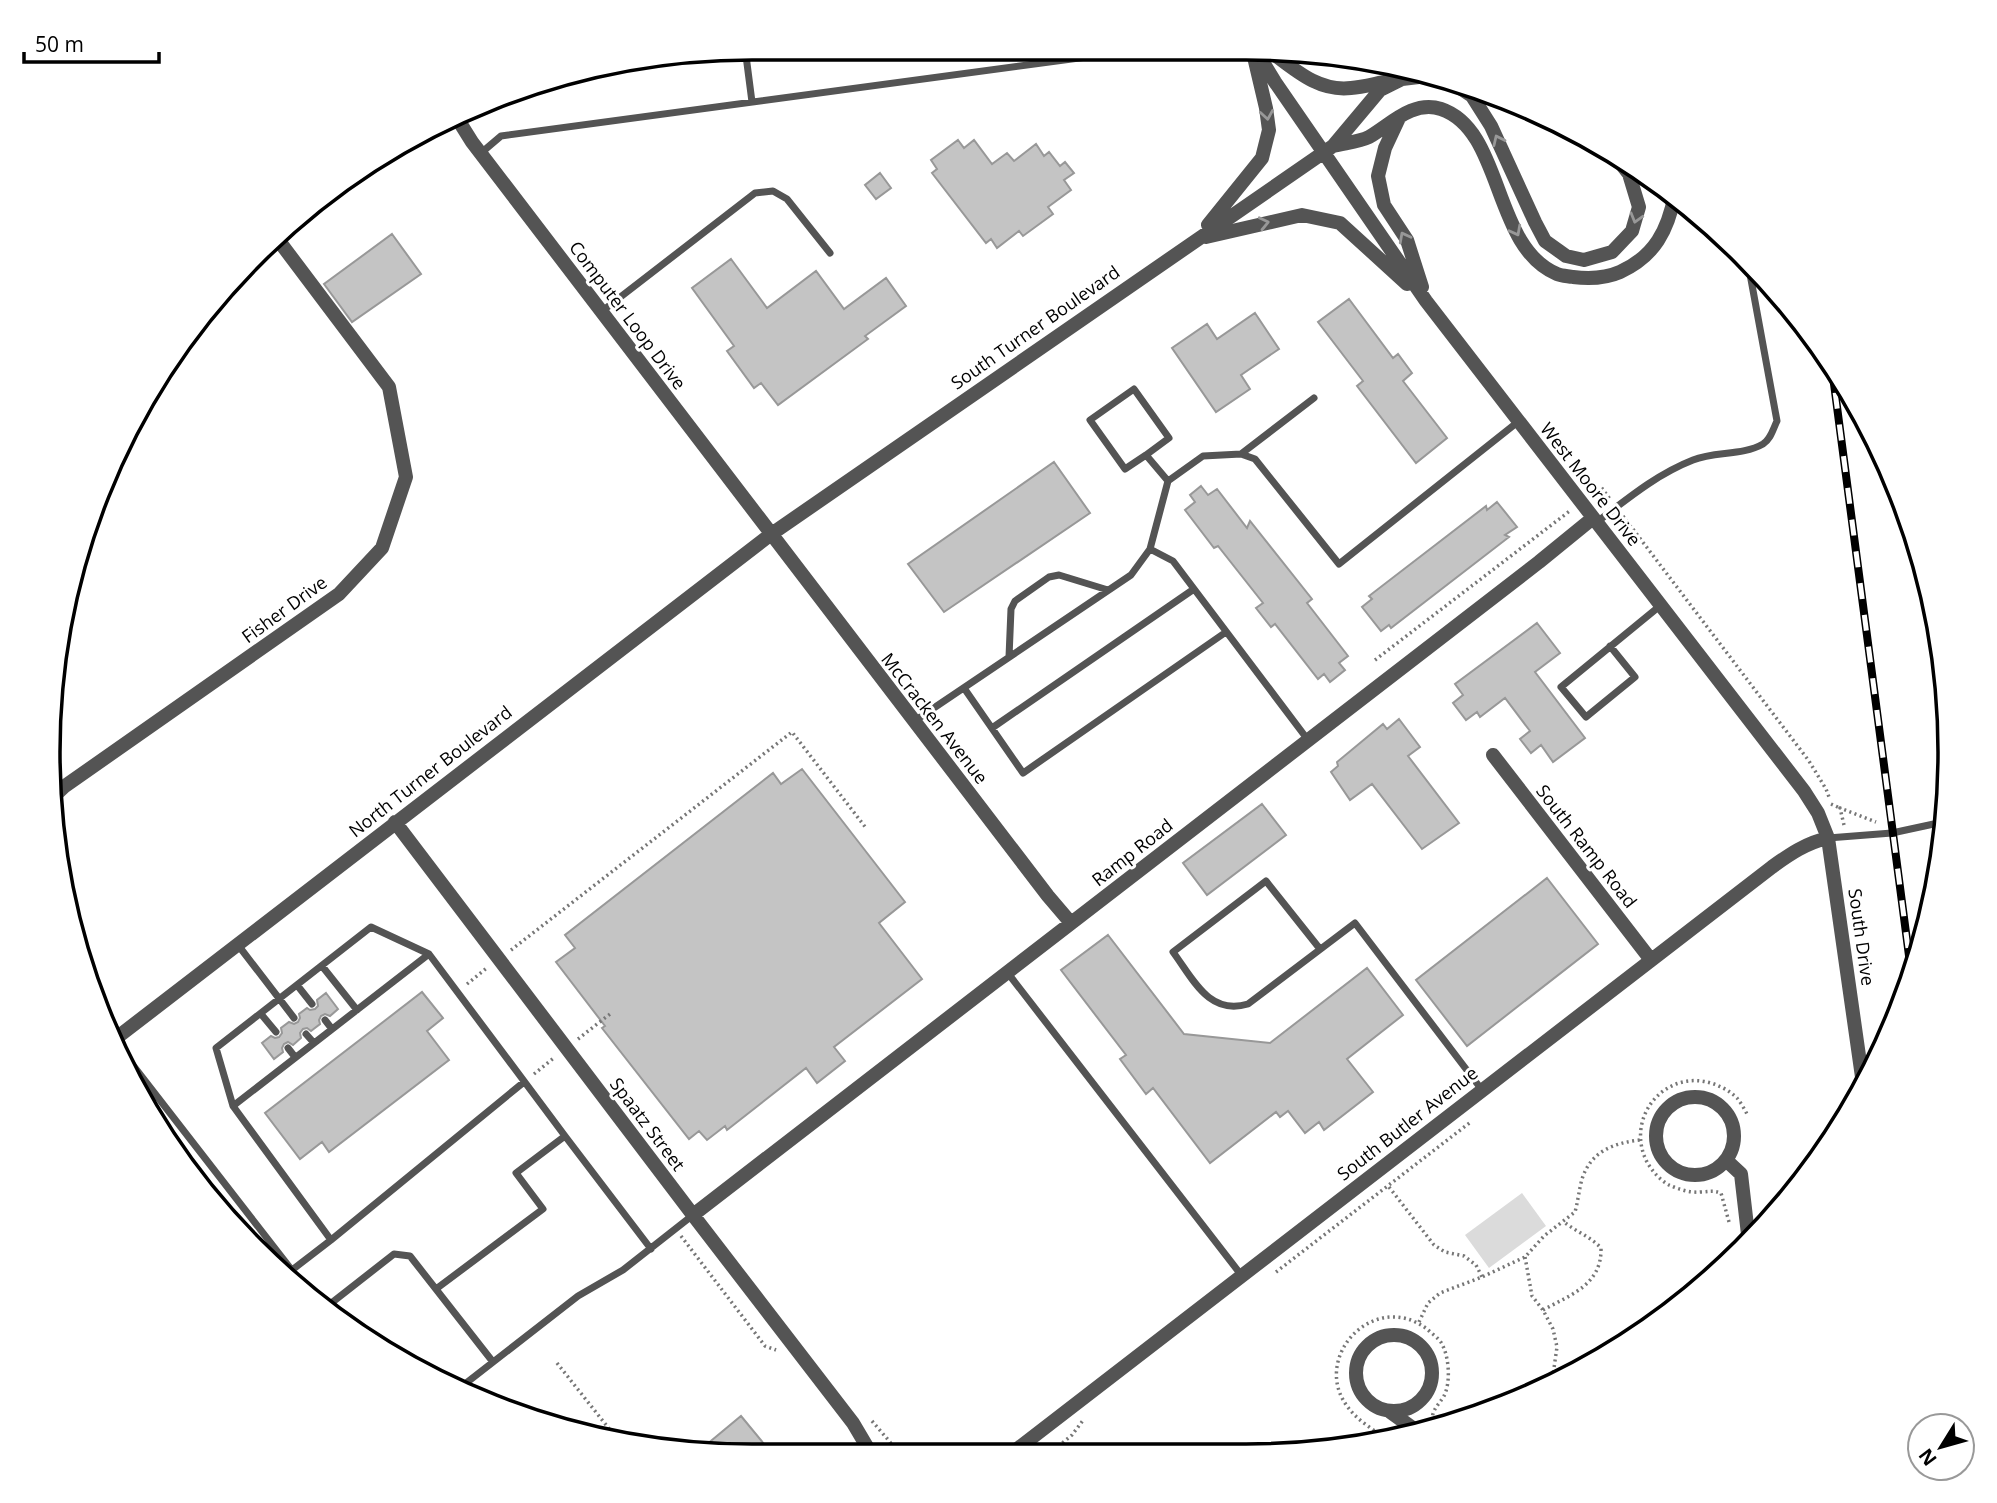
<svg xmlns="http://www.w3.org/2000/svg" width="1997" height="1503" font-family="'Open Sans',sans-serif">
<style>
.green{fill:#dbdbdb}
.building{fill:#c4c4c4;stroke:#989898;stroke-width:2}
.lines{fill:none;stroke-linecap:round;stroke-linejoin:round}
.path{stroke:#767676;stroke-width:3.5;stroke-dasharray:2 3.5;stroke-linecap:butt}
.lane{stroke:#545454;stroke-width:7}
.street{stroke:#545454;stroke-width:14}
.rail-casing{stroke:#000;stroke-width:8}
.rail{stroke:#fff;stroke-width:5;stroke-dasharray:16;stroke-linecap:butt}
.oneway{stroke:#989898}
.labels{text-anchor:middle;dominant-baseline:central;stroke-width:6;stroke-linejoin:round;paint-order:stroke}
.street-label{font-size:18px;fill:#000;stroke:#fff}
.rim{fill:none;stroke:#000;stroke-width:3.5}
</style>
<rect width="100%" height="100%" fill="#fff"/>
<path class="green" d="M1522,1193l24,33 -57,42 -24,-33z"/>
<path class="building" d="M958,140l6,8 10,-8 18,24 15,-11 7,8 22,-17 8,12 5,-4 11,14 5,-4 9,11 -10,7 7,10 -23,17 5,7 -30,22 -4,-5 -22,17 -6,-9 -5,4 -54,-70 5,-4 -6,-9z
M880,173l11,15 -15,11 -11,-14z
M392,234l29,40 -69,48 -28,-38z
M731,259l36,49 49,-37 28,38 42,-31 20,28 -41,30 3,3 -90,66 -17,-22 -7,5 -27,-37 7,-5 -42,-58z
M1349,299l44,59 5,-4 14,19 -9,8 44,57 -31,25 -59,-77 6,-5 -45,-59z
M1255,313l24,36 -38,26 9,14 -34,23 -44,-64 35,-24 10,15z
M1054,462l36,51 -146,99 -36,-48z
M1201,486l7,9 9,-6 30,39 3,-7 62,78 -5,4 41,53 -9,7 6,7 -15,12 -6,-8 -6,5 -43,-55 -4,3 -15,-19 7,-5 -45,-57 -4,2 -29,-38 10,-8 -5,-7z
M1497,502l20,25 -12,8 4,2 -118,91 -2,-3 -8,6 -19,-24 10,-8 -3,-3 117,-90 1,4z
M1537,623l23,30 -25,19 50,66 -32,24 -12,-17 -10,8 -11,-14 10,-8 -25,-33 -25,19 -3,-5 -11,8 -13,-17 10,-8 -8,-11z
M1399,719l21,28 -12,9 51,67 -37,26 -50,-65 -22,16 -19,-28 7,-6 -1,-4 46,-38 4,5z
M802,769l103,133 -26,21 43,56 -88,68 11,14 -28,22 -11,-15 -79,62 -2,-4 -18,14 -8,-9 -10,8 -87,-111 3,-2 -49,-64 19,-14 -10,-13 208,-162 8,11z
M1262,804l24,31 -79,60 -24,-32z
M1547,878l51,66 -131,102 -51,-66z
M1108,935l76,99 86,9 97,-75 36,47 -56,44 26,33 -49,38 -5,-8 -14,11 -17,-22 -8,6 -4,-5 -66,51 -57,-75 -7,6 -26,-35 6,-4 -65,-85z
M422,992l21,26 -16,13 22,29 -120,92 -7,-10 -22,17 -35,-46z
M326,993l12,16 -8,7 -5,-2 -4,2 -2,4 1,4 -9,7 -4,-3 -4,1 -3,4 1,5 -8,7 -5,-3 -4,2 -2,4 1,4 -9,7 -12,-16 9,-7 4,2 4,-1 3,-4 -1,-5 8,-6 5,2 4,-2 2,-4 -1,-4 8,-6 3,2 5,-1 3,-3 -1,-6z
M741,1416l28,34h-69z"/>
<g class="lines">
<path class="path" d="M1593,493l8,-6 9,12
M1623,516l186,245 17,28 3,8
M1375,660l196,-150
M1831,804l9,4
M1844,825l-4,-17 36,14
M511,950l281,-218 74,96
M467,984l21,-17
M578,1039l32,-25
M534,1074l21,-17
M1389,1187l45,58 11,7 19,4 12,9 6,12
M1729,1222l-8,-29c-8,-3 -13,-1 -21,-1 -10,1 -22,-3 -31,-7 -9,-5 -17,-14 -22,-23 -23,-45 19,-95 67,-78 8,3 16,7 23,14 4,5 8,12 11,18
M681,1236l84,110 11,4
M1525,1257l7,39 11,14 10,19 4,18 -5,35
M1276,1272l196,-151
M1543,1310c27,-15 59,-25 58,-62 -10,-11 -26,-17 -37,-26
M1419,1322l9,-19 12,-10 42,-16 43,-20 19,-21 31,-24c3,-11 4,-22 7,-33 9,-28 32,-36 58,-39
M557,1363l61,77
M872,1421l18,21 4,8
M1383,1437c-12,-9 -27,-18 -36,-31 -36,-49 27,-117 80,-77 4,4 12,9 15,15 7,13 9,38 2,52 -6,10 -14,15 -11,28
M1054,1450l18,-15 12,-16"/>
<path class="lane" d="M745,48l7,54
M481,153l20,-17 608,-82 22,-6
M601,312l154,-119 18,-2 14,8 43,54
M1241,454l73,-56
M1146,455l-21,14 -35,-49 44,-31 35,49 -23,17 22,26
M1597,522c30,-23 60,-48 96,-62 22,-9 49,-4 70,-16 8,-5 10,-15 14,-23l-27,-147
M1150,549l23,12 135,179
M1610,646l25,31 -49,40 -25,-30 100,-82
M1009,657l2,-48 4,-8 34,-24 10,-2 49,15
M964,688l59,85 203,-141
M913,722l218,-147 19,-26 18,-68 35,-25 38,-2 14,5 84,105 180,-143
M992,728l202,-139
M1828,838l64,-5 51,-11
M238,945l56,73
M1320,949l-54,-68 -93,71c20,27 36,64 75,52l107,-81 127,167
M322,966l35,44
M1007,972l235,304
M297,985l15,19
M261,1014l15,18
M325,1020l7,9
M306,1034l8,9
M118,1046l197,254
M288,1048l7,9
M233,1106l196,-152
M331,1240l193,-158
M292,1270l39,-30 -98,-134 -17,-58 155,-121 58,27 136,182
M436,1289l107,-80 -27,-36 49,-37 86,113
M325,1308l69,-54 16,2 83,106
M461,1387l117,-91 45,-26 70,-55"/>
<path class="street" d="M1255,49l20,33 151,219 378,490 14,22 10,25 35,246
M1267,49c26,19 50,43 84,39 13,-1 26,-5 39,-7
M457,118l15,24 576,754 23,27
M1399,118l-14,30 -7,28 6,29 23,35 15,47
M1333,146c11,-3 26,-4 36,-9 22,-13 44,-37 72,-28 63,21 51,138 116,165 5,2 11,2 16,3 16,2 31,2 47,-5 35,-16 48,-42 55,-78
M1208,225l54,-67 7,-28 -3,-22 -12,-51
M1206,237l96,-22 38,8 67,61
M1493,755l158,205
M49,801l16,-15 274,-192 43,-46 24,-71 -17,-90 -113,-150
M395,822l298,393 160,208 16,27
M115,1039l655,-504 563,-389 47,-56 22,-11 25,-3 24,6 21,14 19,30 44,96 10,19 21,15 18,4 28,-8 20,-21 7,-24 -10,-33 -14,-18
M1656 1136a39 39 0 1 1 78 0a39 39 0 1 1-78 0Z
M1727,1161l14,13 8,69
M693,1215l846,-653 54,-44
M1356 1373a38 38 0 1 1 76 0a38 38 0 1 1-76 0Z
M1389,1411l25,18
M1016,1450l756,-583c18,-13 34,-24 56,-29"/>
<defs>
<path id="rail" d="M1831,361l80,610"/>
</defs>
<use href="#rail" class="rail-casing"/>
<use href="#rail" class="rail"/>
</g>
<defs><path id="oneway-chevron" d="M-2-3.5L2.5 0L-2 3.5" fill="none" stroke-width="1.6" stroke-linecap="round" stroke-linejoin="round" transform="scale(1.75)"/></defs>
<g class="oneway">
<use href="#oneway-chevron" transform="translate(1267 115) rotate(81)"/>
<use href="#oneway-chevron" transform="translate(1498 140) rotate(-115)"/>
<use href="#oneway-chevron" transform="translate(1636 218) rotate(106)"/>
<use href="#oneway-chevron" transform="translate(1264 223) rotate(-13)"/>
<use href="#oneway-chevron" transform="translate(1516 231) rotate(62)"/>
<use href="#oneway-chevron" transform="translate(1404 237) rotate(-118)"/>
</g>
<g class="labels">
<g class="street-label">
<text transform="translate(628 315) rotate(53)">Computer Loop Drive</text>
<text transform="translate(1035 327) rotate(-35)">South Turner Boulevard</text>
<text transform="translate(1591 484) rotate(52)">West Moore Drive</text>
<text transform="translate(284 609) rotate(-36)">Fisher Drive</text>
<text transform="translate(935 718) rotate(52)">McCracken Avenue</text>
<text transform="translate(430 771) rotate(-38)">North Turner Boulevard</text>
<text transform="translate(1587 846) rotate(52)">South Ramp Road</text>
<text transform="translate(1132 852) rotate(-38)">Ramp Road</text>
<text transform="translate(1862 937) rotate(82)">South Drive</text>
<text transform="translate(1407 1123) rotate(-38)">South Butler Avenue</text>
<text transform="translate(648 1124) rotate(53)">Spaatz Street</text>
</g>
</g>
<path d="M0 0H1997V1503H0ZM752 60H1246A692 692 0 0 1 1938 752V752A692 692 0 0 1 1246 1444H752A692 692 0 0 1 60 752V752A692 692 0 0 1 752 60Z" fill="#fff" fill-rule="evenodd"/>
<path class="rim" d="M752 60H1246A692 692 0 0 1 1938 752V752A692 692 0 0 1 1246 1444H752A692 692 0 0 1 60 752V752A692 692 0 0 1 752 60Z"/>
<g transform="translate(1941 1447) rotate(233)"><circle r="33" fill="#ffffff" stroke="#999999" stroke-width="2"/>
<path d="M0-5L12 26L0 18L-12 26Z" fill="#000000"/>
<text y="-10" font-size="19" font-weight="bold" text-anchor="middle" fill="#000000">N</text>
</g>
<path d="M24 52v10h135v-10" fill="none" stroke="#000000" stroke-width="3.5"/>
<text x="35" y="52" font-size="21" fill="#000000" stroke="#ffffff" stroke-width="5" paint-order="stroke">50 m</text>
</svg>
